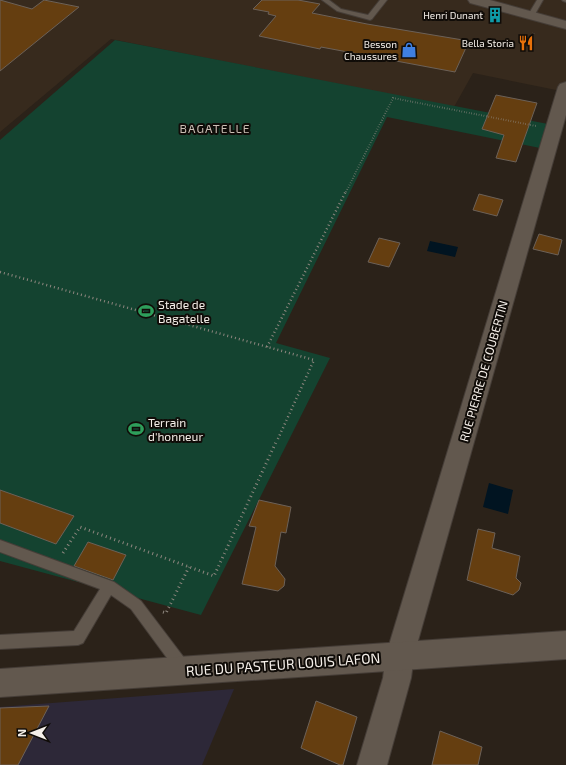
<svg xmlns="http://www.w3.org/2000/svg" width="566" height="765" font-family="'Exo 2',sans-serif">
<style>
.built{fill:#372a1d}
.industrial{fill:#2d2838}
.green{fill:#144330}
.water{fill:#011421}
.building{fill:#653e10;stroke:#6c6158}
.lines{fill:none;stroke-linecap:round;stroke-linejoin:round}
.service-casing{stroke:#453d37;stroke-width:2}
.minor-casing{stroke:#453d37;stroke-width:2}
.secondary-casing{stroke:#453d37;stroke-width:2}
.path-far2{stroke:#8e877f;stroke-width:2;stroke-dasharray:0.5 2;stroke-linecap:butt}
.path-far1{stroke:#8e877f;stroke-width:2.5;stroke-dasharray:1 3;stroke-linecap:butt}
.path{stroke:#8e877f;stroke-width:3;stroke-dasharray:1 3.5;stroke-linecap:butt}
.service{fill:#62584e;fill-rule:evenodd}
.minor{fill:#62584e;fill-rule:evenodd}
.secondary{fill:#62584e;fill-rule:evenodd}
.labels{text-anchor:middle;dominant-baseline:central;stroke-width:4;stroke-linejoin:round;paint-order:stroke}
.far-poi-label{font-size:10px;fill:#f5efe9;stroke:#100c08;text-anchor:end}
.far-quarter-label{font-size:12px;letter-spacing:1px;fill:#cbbfb5;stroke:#100c08}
.poi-label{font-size:12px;fill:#f5efe9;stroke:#100c08;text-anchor:start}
.street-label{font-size:12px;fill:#f5efe9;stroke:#100c08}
.near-street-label{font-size:14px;fill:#f5efe9;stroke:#100c08}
</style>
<rect width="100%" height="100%" fill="#2b2219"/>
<path class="built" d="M0,0h566v92l-93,-19 -19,34 -343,-68 -111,93z"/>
<path class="industrial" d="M234,689l-32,76h-202v-58z"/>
<path class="green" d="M115,40l433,84 -8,24 -153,-31 -111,226 54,15 -129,257 -201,-54v-421z"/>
<path class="water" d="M430,241l28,6 -3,10 -28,-6z
M489,483l24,7 -5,24 -25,-7z"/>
<path class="building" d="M0,0l32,9 12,-9 35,7 -79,64z
M262,0h36l22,4 -8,9 55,11 102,17 -14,31 -134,-25 -1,2 -61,-13 17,-20 -8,-2 1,-2 -16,-3z
M496,95l41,8 -21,59 -20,-4 8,-23 -22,-6z
M479,194l24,6 -6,16 -24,-6z
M539,234l23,6 -4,15 -25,-6z
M379,238l21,5 -11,24 -21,-5z
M0,490l74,26 -18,28 -56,-21z
M259,500l32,7 -5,26 -5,-1 -6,34 10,13 -1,7 -6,5 -36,-7 14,-57 -7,-1z
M478,529l17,4 -3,15 28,8 -4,22 5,5 -2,7 -6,5 -46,-15z
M88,542l38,13 -13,25 -39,-14z
M316,701l41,16 -14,48h-3l-39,-17z
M49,706l-31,59h-18v-57z
M440,731l42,16 -4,18h-46z"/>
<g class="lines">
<defs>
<path id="service" d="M322,0h7l12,9 27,6 12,-15h7l-15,19 -2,1 -33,-9z
M537,0h6l-9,16h-4l-2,-1z
M562,0h4v2l-3,-1z
M0,540l114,42 27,19 47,62 2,5 -2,5 -5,2 -5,-2 -47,-64 -20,-14 -28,48 -5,2 -78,4v-14l74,-4 26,-42 -100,-37z"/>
<path id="minor" d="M566,82v33l-152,540 -3,23 -24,87h-30l26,-87 3,-23 172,-568 2,-3z"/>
<path id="secondary" d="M468,0h22l76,21v8l-96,-26z
M566,631v28l-566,38v-28z"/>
</defs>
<use href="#service" class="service-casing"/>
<use href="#minor" class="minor-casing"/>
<use href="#secondary" class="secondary-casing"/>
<path class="path-far2" d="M531,38l3,-6
M346,192l47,-94 143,28"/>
<path class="path-far1" d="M0,272l314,88 -37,81
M267,347l79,-156"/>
<path class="path" d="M63,553l17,-26 134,49 63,-136
M163,612l3,1 23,-46"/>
<use href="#service" class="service"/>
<use href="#minor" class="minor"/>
<use href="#secondary" class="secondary"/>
</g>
<defs>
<symbol id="building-bare" viewBox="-9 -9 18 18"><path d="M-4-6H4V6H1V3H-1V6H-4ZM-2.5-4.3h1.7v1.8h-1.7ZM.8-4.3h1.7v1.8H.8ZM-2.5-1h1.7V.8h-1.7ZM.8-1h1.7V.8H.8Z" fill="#0f9aa8" stroke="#100c08" stroke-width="2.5" paint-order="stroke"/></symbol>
<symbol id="restaurant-bare" viewBox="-9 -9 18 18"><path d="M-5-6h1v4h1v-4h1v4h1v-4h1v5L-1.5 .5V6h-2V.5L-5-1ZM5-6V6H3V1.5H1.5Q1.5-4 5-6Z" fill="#e8710a" stroke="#100c08" stroke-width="2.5" paint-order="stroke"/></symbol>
<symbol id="shop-bare" viewBox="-9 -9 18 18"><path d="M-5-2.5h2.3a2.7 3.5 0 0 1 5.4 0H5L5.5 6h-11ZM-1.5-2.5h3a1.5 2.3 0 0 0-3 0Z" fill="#3f7fe0" stroke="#100c08" stroke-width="2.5" paint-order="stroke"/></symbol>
<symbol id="stadium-bare" viewBox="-9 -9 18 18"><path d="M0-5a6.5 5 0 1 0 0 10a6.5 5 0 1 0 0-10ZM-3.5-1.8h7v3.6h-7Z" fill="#2e9e5b" stroke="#100c08" stroke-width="2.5" paint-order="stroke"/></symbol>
</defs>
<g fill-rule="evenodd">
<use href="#building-bare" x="484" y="4" width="22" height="22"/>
<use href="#restaurant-bare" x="515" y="32" width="22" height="22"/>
<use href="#shop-bare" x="398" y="39" width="22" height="22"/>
<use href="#stadium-bare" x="135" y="300" width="22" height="22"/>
<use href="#stadium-bare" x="125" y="418" width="22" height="22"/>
</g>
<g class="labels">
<g class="far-poi-label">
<text x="483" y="15">Henri Dunant</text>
<text x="514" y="43">Bella Storia</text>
<text x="397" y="44">Besson<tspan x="397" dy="12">Chaussures</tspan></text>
</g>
<g class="far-quarter-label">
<text x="215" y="128">BAGATELLE</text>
</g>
<g class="poi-label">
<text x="158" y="304">Stade de<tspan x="158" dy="14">Bagatelle</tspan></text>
<text x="148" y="422">Terrain<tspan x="148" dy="14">d'honneur</tspan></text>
</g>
<g class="street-label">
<text transform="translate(483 371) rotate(-74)">RUE PIERRE DE COUBERTIN</text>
</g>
<g class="near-street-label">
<text transform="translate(283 664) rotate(-4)">RUE DU PASTEUR LOUIS LAFON</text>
</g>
</g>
<g transform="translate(32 733) rotate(270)" stroke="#100c08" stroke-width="3" paint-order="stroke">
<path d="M0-3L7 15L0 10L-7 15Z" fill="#f5efe9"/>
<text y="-6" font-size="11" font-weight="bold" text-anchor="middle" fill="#f5efe9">N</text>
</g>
</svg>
